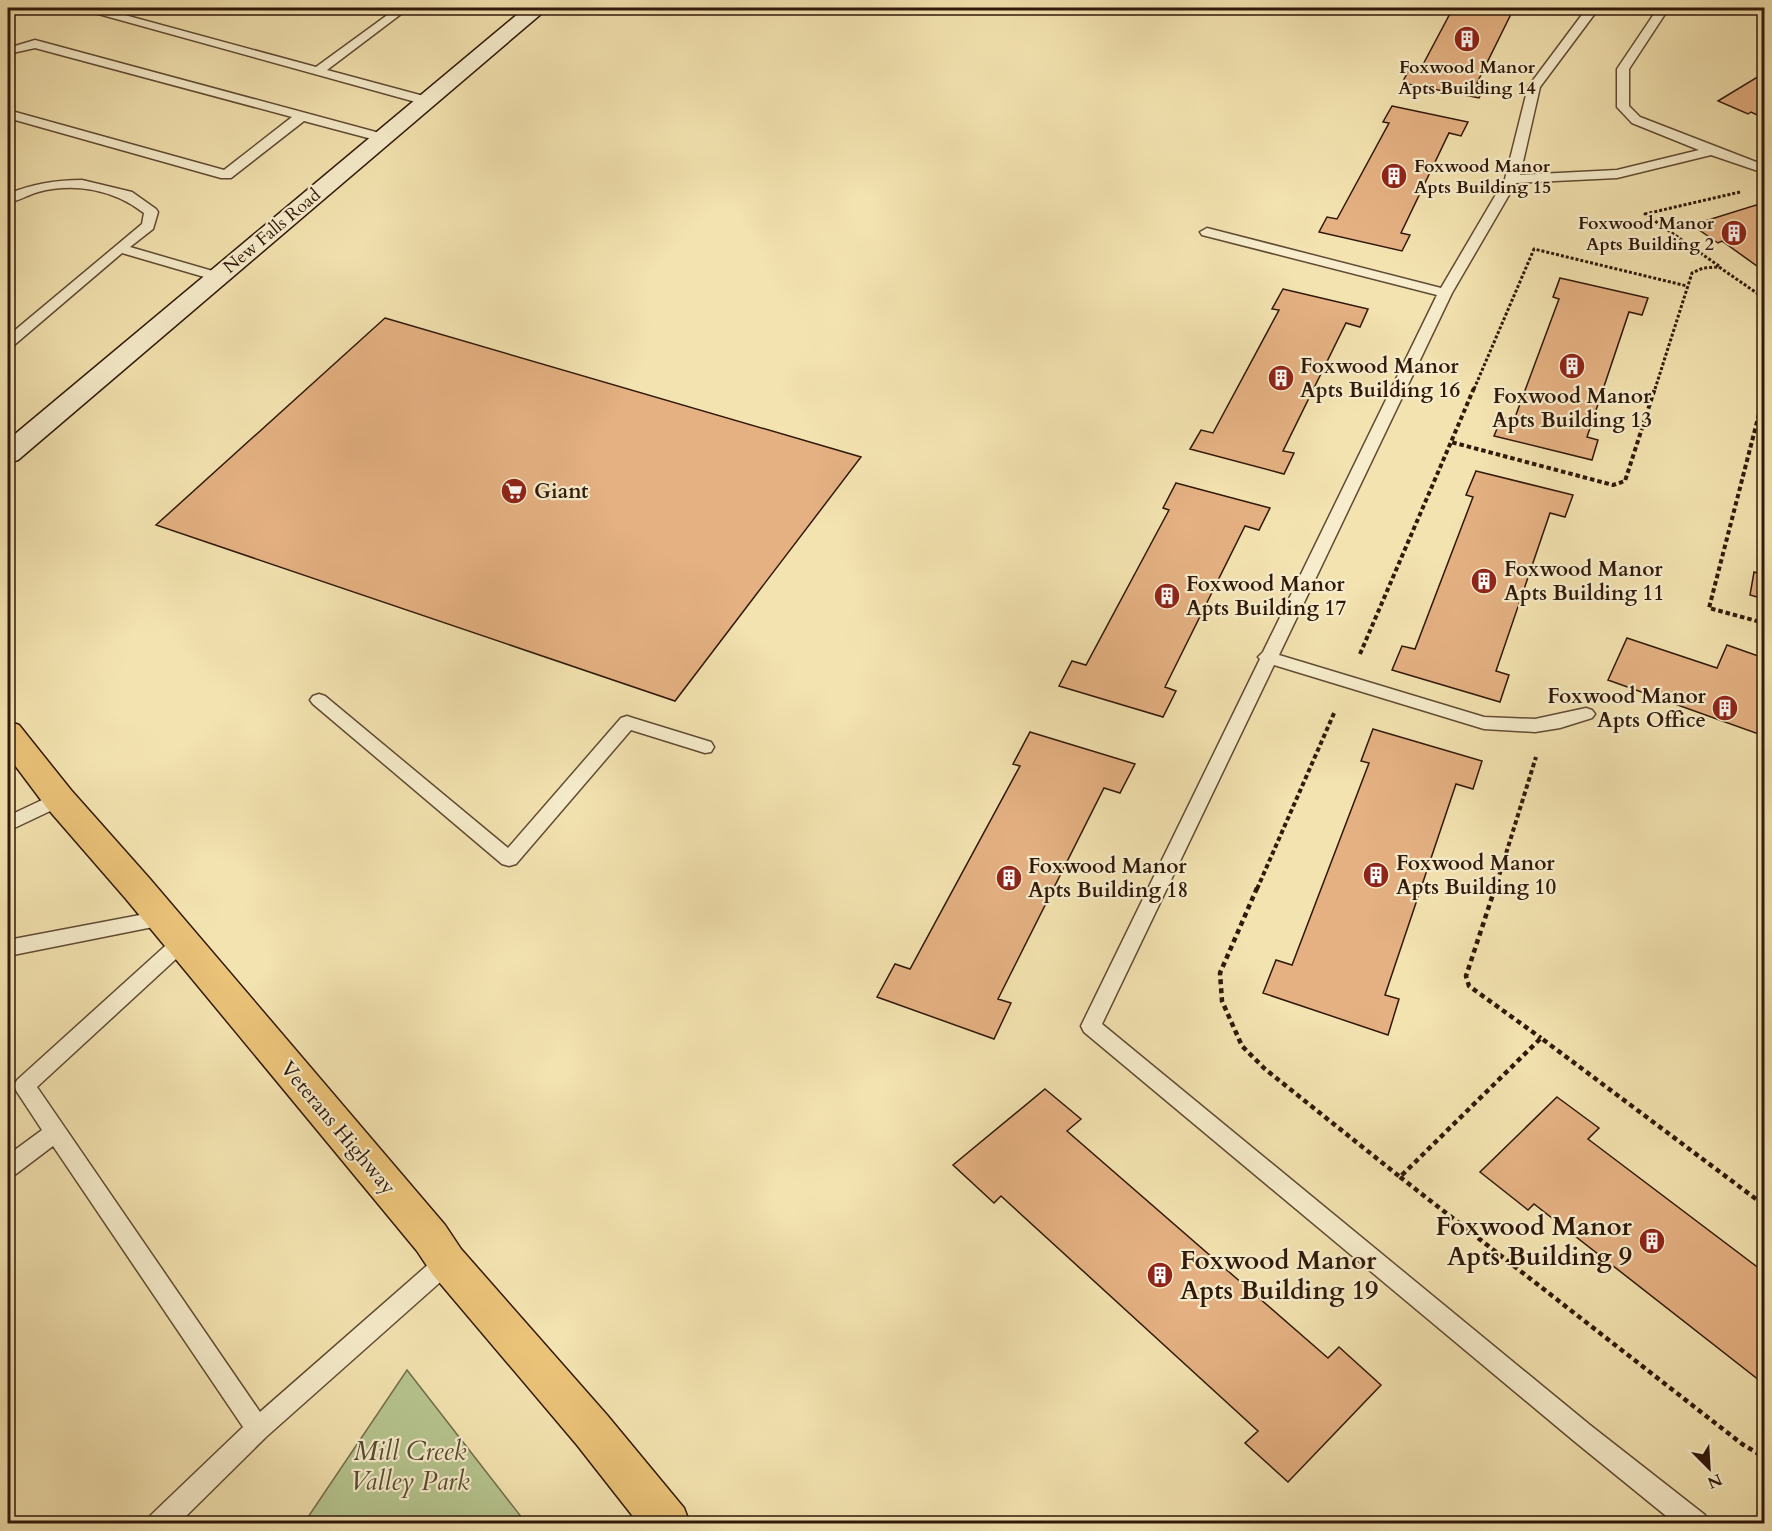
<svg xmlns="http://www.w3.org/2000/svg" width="1772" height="1531" font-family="Cardo,serif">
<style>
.green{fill:#b6c58f;stroke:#736e4c;stroke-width:1.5}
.building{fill:#e5b182;stroke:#30180a;stroke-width:1.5}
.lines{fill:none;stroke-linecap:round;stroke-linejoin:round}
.lane-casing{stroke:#614b34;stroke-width:3}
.secondary-casing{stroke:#30180a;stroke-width:3}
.primary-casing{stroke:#30180a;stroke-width:3}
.path-far2{stroke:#30180a;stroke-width:3;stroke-dasharray:3 2;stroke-linecap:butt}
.path-far1{stroke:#30180a;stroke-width:4;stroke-dasharray:4.5 3;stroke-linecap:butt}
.path{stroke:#30180a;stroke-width:4.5;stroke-dasharray:5 4;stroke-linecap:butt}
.lane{fill:#f7edcc;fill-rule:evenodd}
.secondary{fill:#f7edcc;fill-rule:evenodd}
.primary{fill:#eac278;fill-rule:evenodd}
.labels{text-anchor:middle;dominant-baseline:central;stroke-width:4.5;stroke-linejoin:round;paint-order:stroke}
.far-poi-label{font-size:18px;font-weight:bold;fill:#30180a;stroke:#f7edcc}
.far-street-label{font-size:18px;fill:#30180a;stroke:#f7edcc}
.poi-label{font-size:21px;font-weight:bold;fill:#30180a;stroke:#f7edcc;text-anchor:start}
.street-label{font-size:21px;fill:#30180a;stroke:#f7edcc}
.near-poi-label{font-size:26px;font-weight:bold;fill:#30180a;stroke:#f7edcc;text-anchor:end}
.near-park-label{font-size:26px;font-style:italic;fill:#584c32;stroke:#f7edcc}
</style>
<rect width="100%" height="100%" fill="#f3e3b0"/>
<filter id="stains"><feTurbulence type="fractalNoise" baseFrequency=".00333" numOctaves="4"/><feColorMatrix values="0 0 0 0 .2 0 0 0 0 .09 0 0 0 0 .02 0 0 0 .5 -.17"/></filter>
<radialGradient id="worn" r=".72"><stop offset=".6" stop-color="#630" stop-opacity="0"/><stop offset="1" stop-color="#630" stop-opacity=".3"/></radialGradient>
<path class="green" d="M407,1370l119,153h-222z"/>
<path class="building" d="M1453,8h61l-37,75 8,2 -6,13 -77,-15 7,-13 10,2z
M1759,76l5,2v40l-13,-6 -3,2 -30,-13z
M1392,106l76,16 -7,14 -12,-3 -48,100 9,2 -8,16 -83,-19 8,-15 10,2 52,-96 -6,-1z
M1756,205l8,6v60l-42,-30 -4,2 -26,-18z
M1560,278l88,20 -6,17 -13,-3 -42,125 11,3 -6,20 -98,-24 8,-19 12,3 45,-121 -6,-2z
M1283,289l85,20 -8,18 -14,-4 -63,128 11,2 -10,21 -94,-25 11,-19 12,3 66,-123 -7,-1z
M385,318l476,139 -186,244 -519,-176z
M1476,471l97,24 -8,22 -15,-4 -54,158 13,4 -9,27 -108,-32 10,-24 13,3 58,-152 -7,-2z
M1176,483l94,25 -11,22 -14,-4 -80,161 11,4 -13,26 -104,-31 13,-25 14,4 83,-155 -6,-2z
M1754,572l10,3v24l-14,-4z
M1627,638l90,30 10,-23 37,13v78l-156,-56z
M1373,729l109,32 -9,28 -17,-5 -71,211 14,4 -11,36 -125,-42 13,-33 16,5 77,-202 -8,-2z
M1030,732l105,32 -15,29 -16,-5 -106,211 13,4 -17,36 -117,-42 18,-33 15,5 110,-203 -7,-2z
M1045,1089l36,30 -14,12 261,227 11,-11 42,38 -93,97 -43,-39 13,-12 -257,-235 -7,7 -41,-38z
M1557,1097l42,31 -11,11 176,133v112l-230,-180 -6,6 -48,-38z"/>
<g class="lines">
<defs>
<path id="lane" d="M82,8h17l217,59 81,-59h12l-82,62 104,28 2,3 -6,4 -4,-1 -339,-94z
M1587,8h12l-59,79 -20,88 97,-5 82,-20 -67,-27 -15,-16v-38l41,-61h11l-40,61v37l11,11 124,48v8l-53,-18 -94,23 -101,5 -64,110 -173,362 205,62 51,2 51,-11 6,2 3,4 -3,4 -32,10 -25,4 -51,-3 -210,-64 -172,359 488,401 115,90 3,9h-32l-102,-83 -490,-409 -3,-6 179,-367 -2,-2 5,-5 174,-357 -235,-60 -2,-3 7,-4 234,60 64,-109 23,-92z
M35,40l352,95 2,3 -6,4 -79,-21 -73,57h-10l-213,-60v-8l216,60 68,-53 -257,-69 -27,6v-6z
M82,180l50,12 24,17 2,3 -5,17 -23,18 93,27 2,3 -7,4 -96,-28 -109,93 -5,1v-11l134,-112 2,-11c-30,-23 -68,-31 -106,-21 -10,3 -20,9 -30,11v-9c24,-10 48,-14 74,-14z
M319,694l6,2 183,152 113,-130 6,-2 6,2 78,24 3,5 -3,5 -6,1 -74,-23 -115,134 -7,2 -7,-2 -189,-160 -3,-4 3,-4z
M59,792l6,2 3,5 -3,5 -57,27v-15z
M161,911l7,3 3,5 -3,5 -160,32v-16z
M182,934l7,3 3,5 -3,5 -152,140 223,325 179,-157 8,-3 8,3 3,7 -3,7 -189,168 -88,87h-30l3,-9 92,-88 -190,-281 -37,28 -8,2v-21l34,-25 -25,-38 -3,-6 3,-6 158,-143z"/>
<path id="secondary" d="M525,8h23l-530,452 -10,3v-23z"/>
<path id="primary" d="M8,721l11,4 52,65 79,89 295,346 16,24 146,166 77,93 6,16h-51l-62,-79 -144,-170 -16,-24 -291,-352 -79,-91 -39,-52z"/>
</defs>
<use href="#lane" class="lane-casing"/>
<use href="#secondary" class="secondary-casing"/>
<use href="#primary" class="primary-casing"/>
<path class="path-far2" d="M1719,266l-74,-52 95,-22
M1474,389l60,-140 153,37
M1655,389l37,-116 11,-5 16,-1 45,31"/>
<path class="path-far1" d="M1474,388l-23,54 162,43 12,-4 30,-93
M1759,414l-50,194 55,15
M1360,654l91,-212
M1257,889l78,-178
M1495,889l41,-132"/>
<path class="path" d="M1257,888l-37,85 2,28 20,45 23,23 135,108 141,-139 223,167
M1495,888l-29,88 3,10 72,52
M1400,1177l342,267 22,13"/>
<use href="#lane" class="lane"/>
<use href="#secondary" class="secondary"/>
<use href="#primary" class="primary"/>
</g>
<defs>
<symbol id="building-disc" viewBox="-11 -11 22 22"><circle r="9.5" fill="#8f2418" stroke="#f7edcc"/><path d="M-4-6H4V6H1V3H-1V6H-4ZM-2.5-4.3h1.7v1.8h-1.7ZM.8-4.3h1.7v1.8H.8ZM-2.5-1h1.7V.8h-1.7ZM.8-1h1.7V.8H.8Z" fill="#fff"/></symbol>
<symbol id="supermarket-disc" viewBox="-11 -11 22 22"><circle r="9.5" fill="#8f2418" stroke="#f7edcc"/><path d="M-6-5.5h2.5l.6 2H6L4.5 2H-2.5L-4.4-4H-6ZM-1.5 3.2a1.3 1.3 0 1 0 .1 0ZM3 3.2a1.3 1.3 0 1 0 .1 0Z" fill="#fff"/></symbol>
</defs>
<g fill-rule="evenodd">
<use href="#building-disc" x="1452" y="24" width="30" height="30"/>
<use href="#building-disc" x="1379" y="161" width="30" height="30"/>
<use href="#building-disc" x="1719" y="218" width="30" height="30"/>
<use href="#building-disc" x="1557" y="351" width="30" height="30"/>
<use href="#building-disc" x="1266" y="363" width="30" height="30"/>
<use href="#supermarket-disc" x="499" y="476" width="30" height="30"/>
<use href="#building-disc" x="1469" y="566" width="30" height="30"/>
<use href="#building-disc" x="1152" y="581" width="30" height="30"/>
<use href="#building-disc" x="1710" y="693" width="30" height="30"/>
<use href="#building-disc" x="1361" y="860" width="30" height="30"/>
<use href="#building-disc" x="994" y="863" width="30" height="30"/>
<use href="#building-disc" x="1637" y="1226" width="30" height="30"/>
<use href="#building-disc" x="1145" y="1260" width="30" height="30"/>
</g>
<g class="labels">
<g class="far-poi-label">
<text x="1467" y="67">Foxwood Manor<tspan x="1467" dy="21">Apts Building 14</tspan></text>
<text x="1414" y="166" text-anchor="start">Foxwood Manor<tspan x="1414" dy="21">Apts Building 15</tspan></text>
<text x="1714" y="223" text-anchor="end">Foxwood Manor<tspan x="1714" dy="21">Apts Building 2</tspan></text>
</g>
<g class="far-street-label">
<text transform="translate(272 231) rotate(-40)">New Falls Road</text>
</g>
<g class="poi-label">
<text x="1300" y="366">Foxwood Manor<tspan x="1300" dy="24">Apts Building 16</tspan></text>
<text x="1572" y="396" text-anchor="middle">Foxwood Manor<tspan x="1572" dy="24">Apts Building 13</tspan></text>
<text x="534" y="491">Giant</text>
<text x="1504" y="569">Foxwood Manor<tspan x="1504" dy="24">Apts Building 11</tspan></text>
<text x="1186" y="584">Foxwood Manor<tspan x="1186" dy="24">Apts Building 17</tspan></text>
<text x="1706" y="696" text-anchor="end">Foxwood Manor<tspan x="1706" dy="24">Apts Office</tspan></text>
<text x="1396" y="863">Foxwood Manor<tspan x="1396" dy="24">Apts Building 10</tspan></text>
<text x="1028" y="866">Foxwood Manor<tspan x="1028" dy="24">Apts Building 18</tspan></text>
</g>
<g class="street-label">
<text transform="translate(338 1128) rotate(50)">Veterans Highway</text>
</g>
<g class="near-poi-label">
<text x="1632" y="1226">Foxwood Manor<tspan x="1632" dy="30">Apts Building 9</tspan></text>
<text x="1180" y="1260" text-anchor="start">Foxwood Manor<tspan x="1180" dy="30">Apts Building 19</tspan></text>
</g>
<g class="near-park-label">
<text x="410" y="1451">Mill Creek<tspan x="410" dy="30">Valley Park</tspan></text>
</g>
</g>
<rect width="1772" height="1531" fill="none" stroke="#f3e3b0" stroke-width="30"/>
<rect x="9" y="9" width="1754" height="1513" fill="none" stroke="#30180a" stroke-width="3"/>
<rect x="15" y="15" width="1742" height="1501" fill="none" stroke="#30180a" stroke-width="1.5"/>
<g transform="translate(1709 1468) rotate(156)" stroke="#f7edcc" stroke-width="4.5" paint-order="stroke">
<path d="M0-4.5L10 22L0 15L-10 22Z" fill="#30180a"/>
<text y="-9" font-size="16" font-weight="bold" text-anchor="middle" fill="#30180a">N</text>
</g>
<rect width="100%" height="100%" filter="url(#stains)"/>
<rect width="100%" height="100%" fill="url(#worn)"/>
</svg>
